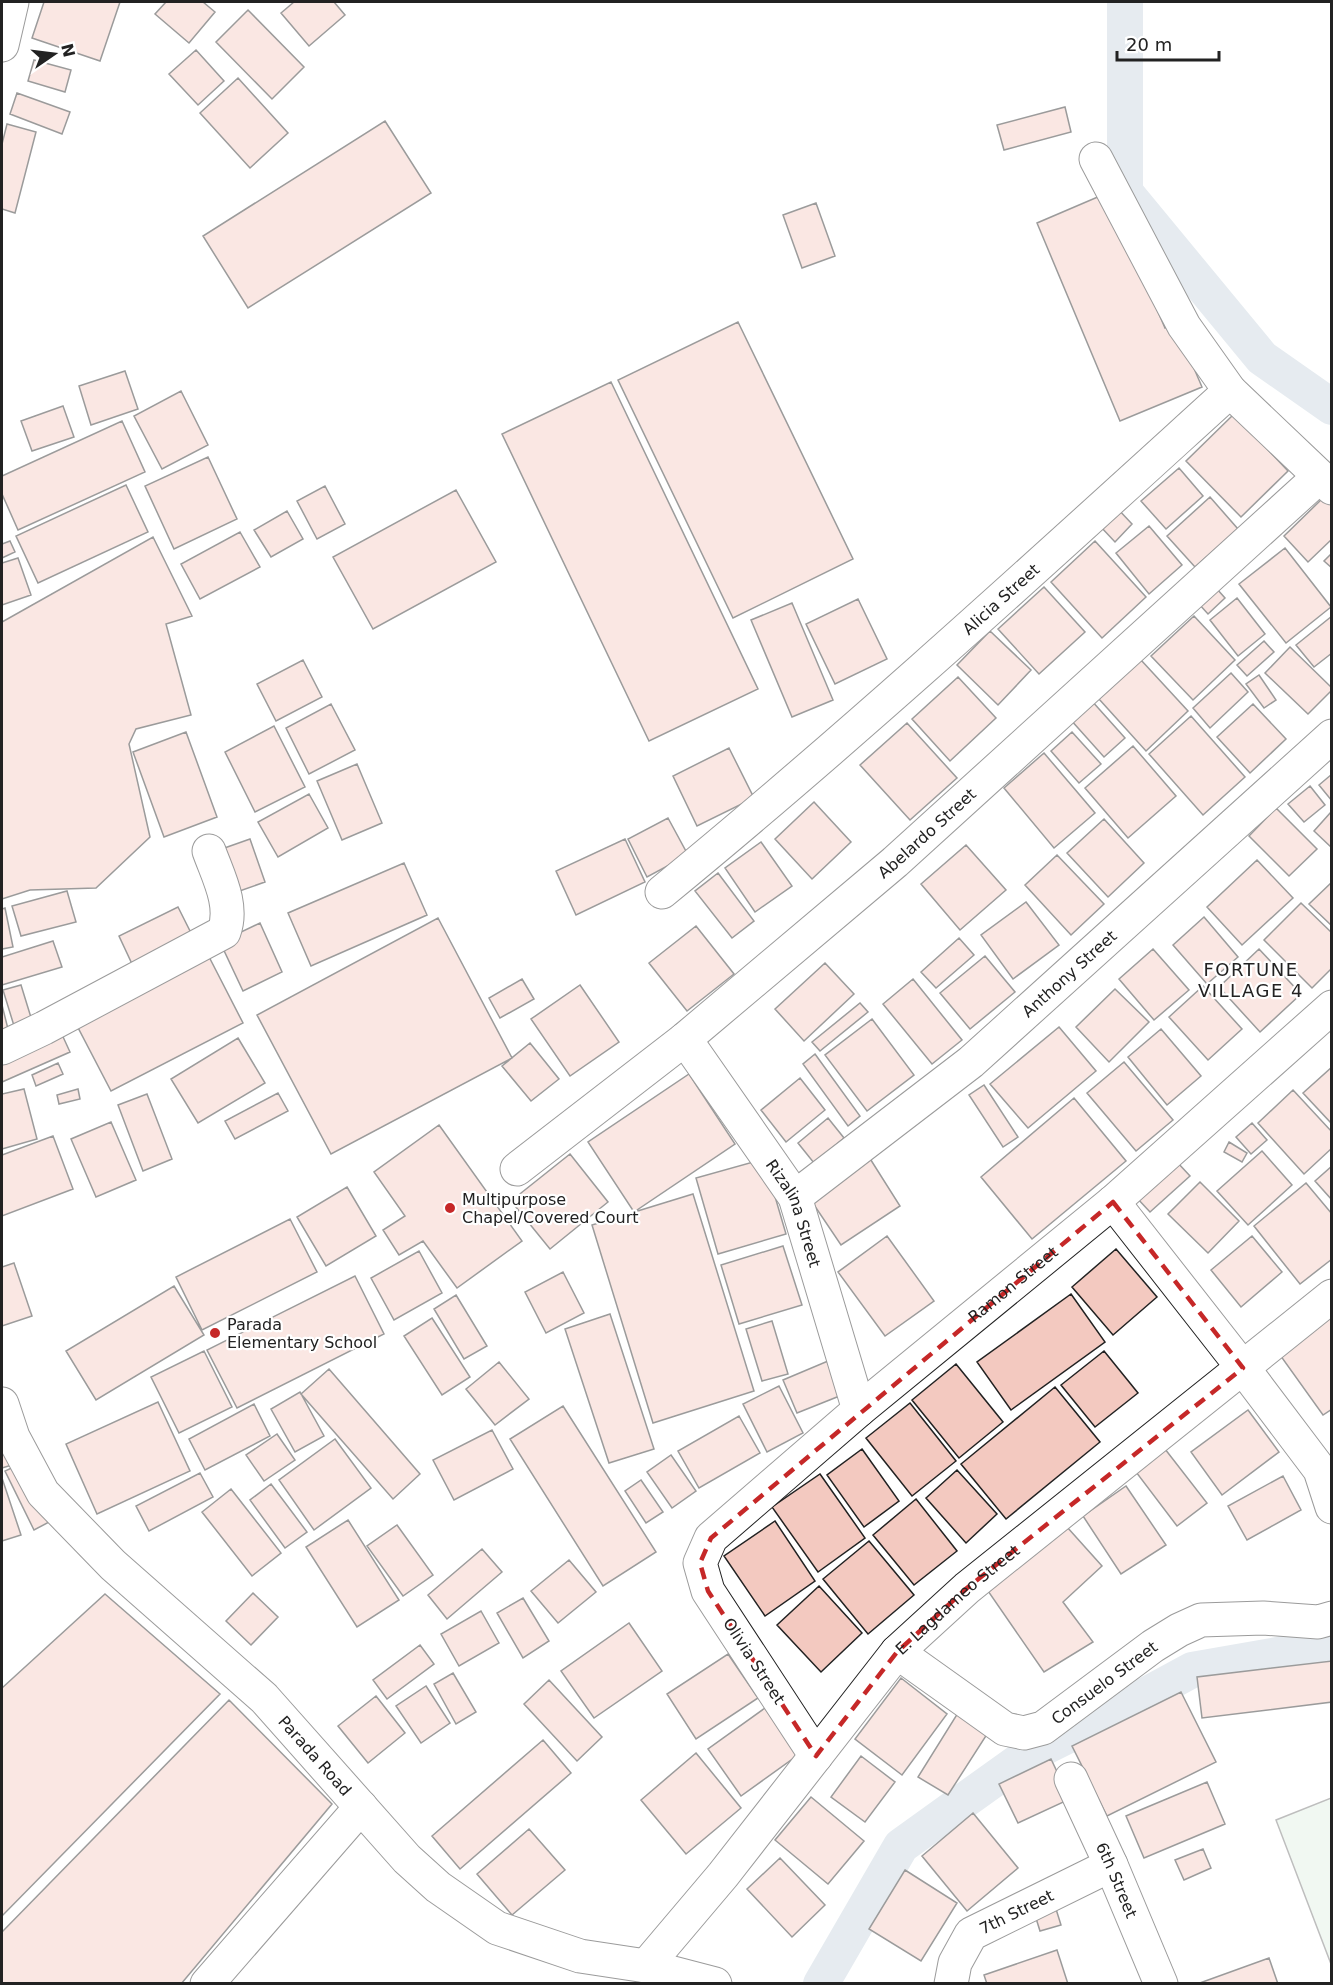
<svg xmlns="http://www.w3.org/2000/svg" width="1333" height="1985" font-family="'DejaVu Sans',sans-serif">
<style>
.green{fill:#e0efe3;stroke:#6f6f6f;stroke-width:1.5}
.lines{fill:none;stroke-linecap:round;stroke-linejoin:round}
.canal{stroke:#c7d3dd;stroke-width:36}
.building{fill:#f3c9c0;stroke:#222;stroke-width:1.5}
.minor-casing{stroke:#222;stroke-width:35}
.minor{stroke:#fff;stroke-width:33}
.marked{fill:none;stroke:#c62828;stroke-width:4.5;stroke-dasharray:12 8;stroke-linejoin:round}
.poi-dot{fill:#c62828;stroke:#fff;stroke-width:2}
.labels{text-anchor:middle;dominant-baseline:central;stroke-width:4.5;stroke-linejoin:round;paint-order:stroke}
.street-label{font-size:16px;fill:#222;stroke:#fff}
.poi-label{font-size:16px;fill:#222;stroke:#fff;text-anchor:start}
.neighbourhood-label{font-size:18px;letter-spacing:1.5px;fill:#222;stroke:#fff}
</style>
<rect width="100%" height="100%" fill="#fff"/>
<path class="green" d="M1331,1798v166l-55,-144z"/>
<g class="lines">
<path class="canal" d="M1125,2v190l137,166 70,49
M821,1984l80,-138 124,-89 84,-42 83,-45 108,-19 32,-4"/>
</g>
<path class="building" d="M44,2h76l-20,59 -68,-23z
M166,2h37l12,10 -26,31 -34,-29z
M294,2h40l11,13 -36,31 -28,-33z
M248,10l56,57 -32,32 -56,-57z
M196,50l28,31 -26,24 -29,-31z
M34,60l37,10 -6,22 -37,-11z
M238,78l50,55 -38,35 -50,-55z
M17,93l53,19 -8,22 -52,-20z
M1065,107l6,25 -67,18 -7,-25z
M385,121l46,72 -183,115 -45,-72z
M7,124l29,8 -21,81 -13,-4v-65z
M1107,193l58,135 10,-4 27,63 -82,34 -83,-198z
M816,203l19,53 -33,12 -19,-53z
M738,322l115,237 -120,59 -115,-238z
M125,371l13,38 -47,16 -12,-39z
M611,382l147,307 -109,52 -147,-307z
M181,391l27,54 -46,24 -28,-53z
M63,406l11,31 -42,14 -11,-30z
M1234,414l54,57 -47,46 -55,-56z
M122,421l23,51 -127,58 -16,-36v-18z
M208,457l29,62 -63,30 -29,-63z
M1179,468l24,28 -37,33 -25,-28z
M126,485l22,47 -110,51 -22,-47z
M325,486l20,38 -28,15 -20,-38z
M456,490l40,72 -123,67 -40,-72z
M1326,495l6,5v39l-24,23 -24,-26z
M1210,497l28,32 -43,38 -28,-31z
M1117,508l15,16 -17,18 -15,-16z
M287,511l16,28 -32,18 -17,-27z
M1149,526l33,39 -33,29 -33,-41z
M240,532l20,35 -60,32 -19,-35z
M153,537l39,79 -26,8 25,91 -55,14 -7,15 21,93 -54,51 -66,2 -28,9v-277z
M10,541l5,11 -13,6v-14z
M1095,541l51,56 -44,41 -51,-56z
M1285,548l46,59 -45,36 -47,-59z
M1332,553v15l-8,-7z
M18,558l13,37 -29,10v-42z
M1044,587l41,45 -46,42 -41,-45z
M1217,589l8,9 -17,16 -9,-10z
M1237,598l28,36 -27,22 -28,-36z
M858,599l29,60 -52,25 -29,-60z
M792,603l41,97 -41,17 -41,-97z
M1194,616l41,44 -42,40 -42,-44z
M1332,616v37l-18,14 -18,-22z
M990,631l41,39 -33,35 -41,-40z
M1264,641l10,11 -27,24 -10,-11z
M1290,647l42,41v2l-24,24 -43,-41z
M303,660l19,37 -46,24 -19,-37z
M1141,660l47,51 -42,40 -47,-52z
M1231,673l17,19 -38,36 -17,-20z
M1259,675l17,25 -12,8 -18,-24z
M958,677l38,41 -46,43 -38,-42z
M1091,700l34,38 -21,19 -34,-38z
M331,704l24,46 -46,24 -23,-46z
M1253,704l33,35 -36,34 -33,-36z
M1191,716l54,61 -42,38 -54,-61z
M907,723l50,55 -47,42 -50,-55z
M274,726l31,61 -50,25 -30,-60z
M186,732l31,85 -53,20 -31,-85z
M1072,732l29,32 -22,19 -28,-32z
M1133,746l43,50 -48,42 -43,-50z
M729,748l25,50 -57,28 -24,-50z
M1044,753l51,60 -41,35 -50,-60z
M357,764l25,59 -40,17 -25,-59z
M1332,774v27l-13,-16z
M1310,786l15,19 -21,17 -16,-18z
M309,794l19,34 -50,29 -20,-35z
M814,802l37,40 -39,37 -37,-40z
M1276,808l41,41 -28,27 -40,-40z
M1331,812h1v36l-18,-17z
M668,818l20,37 -41,22 -19,-38z
M1104,819l40,44 -36,34 -41,-44z
M250,839l15,43 -34,12 -15,-43z
M625,839l20,43 -69,33 -20,-44z
M761,842l31,44 -37,26 -30,-44z
M966,845l40,45 -46,40 -39,-46z
M1057,855l47,49 -33,31 -46,-50z
M1257,860l36,38 -51,47 -35,-38z
M404,863l23,52 -116,51 -23,-53z
M718,873l36,48 -22,17 -37,-47z
M1332,882v44l-23,-22z
M67,891l9,31 -55,14 -9,-30z
M1026,902l33,43 -46,34 -32,-44z
M1301,903l31,30v35l-20,20 -48,-48z
M178,907l15,30 -60,29 -14,-30z
M5,908l8,39 -11,2v-40z
M1204,917l34,40 -31,27 -34,-39z
M438,918l74,140 -181,96 -74,-139z
M260,923l22,49 -39,19 -23,-49z
M696,926l38,48 -47,37 -38,-48z
M959,938l15,17 -38,33 -15,-16z
M53,941l9,26 -60,18v-28z
M205,949l38,74 -132,68 -38,-73z
M1153,949l36,41 -35,30 -35,-41z
M1259,949l42,45 -41,38 -41,-45z
M985,956l30,36 -45,37 -30,-36z
M825,963l29,31 -50,47 -29,-32z
M522,979l12,20 -34,19 -11,-20z
M913,979l49,61 -30,24 -49,-60z
M21,985l12,39 -18,5 -12,-39z
M580,985l39,57 -49,34 -39,-57z
M1203,986l39,43 -34,31 -39,-43z
M1115,989l34,33 -40,40 -33,-35z
M860,1003l8,9 -48,39 -8,-9z
M2,1005l9,36 -9,3z
M872,1019l42,56 -47,36 -42,-56z
M1059,1027l37,44 -68,57 -38,-44z
M59,1028l11,24 -68,30v-28z
M1161,1029l40,47 -34,29 -39,-48z
M238,1038l27,45 -67,40 -27,-44z
M530,1043l29,36 -28,22 -29,-35z
M815,1054l45,62 -12,10 -45,-62z
M1124,1062l49,58 -37,31 -49,-58z
M58,1063l5,11 -27,12 -4,-11z
M1332,1067v57l-29,-31z
M689,1074l46,70 -101,68 -46,-70z
M800,1078l25,32 -39,32 -25,-32z
M984,1085l34,52 -15,10 -34,-52z
M24,1089l13,50 -35,10v-55z
M78,1089l2,10 -21,5 -2,-9z
M1293,1090l39,42v16l-28,26 -46,-51z
M278,1093l10,18 -53,28 -10,-18z
M147,1094l25,65 -29,12 -25,-66z
M1074,1098l52,63 -94,78 -51,-62z
M828,1118l16,20 -30,25 -16,-20z
M111,1122l25,58 -40,17 -25,-58z
M1252,1123l15,17 -16,14 -15,-17z
M439,1125l83,116 -65,47 -34,-47 -24,14 -16,-25 22,-14 -31,-44z
M53,1136l20,53 -71,27v-61z
M1229,1142l18,11 -5,9 -18,-10z
M1262,1151l30,34 -44,40 -31,-34z
M570,1154l38,48 -58,47 -39,-48z
M869,1157l31,49 -59,39 -33,-49z
M764,1159l22,75 -68,20 -22,-76z
M1177,1162l13,14 -40,36 -13,-14z
M1332,1166v34l-17,-19z
M1200,1182l39,39 -31,32 -40,-39z
M1306,1183l26,31v45l-32,25 -46,-58z
M347,1187l29,49 -50,30 -29,-49z
M693,1194l61,197 -101,32 -61,-198z
M290,1219l27,53 -115,58 -26,-53z
M887,1236l47,65 -49,35 -47,-64z
M1252,1236l30,36 -41,35 -30,-37z
M783,1246l19,59 -63,19 -18,-59z
M1116,1249l41,48 -44,38 -41,-48z
M419,1251l23,42 -48,27 -23,-42z
M14,1263l18,53 -30,10v-59z
M563,1272l21,41 -38,20 -21,-41z
M355,1276l29,58 -147,74 -30,-58z
M174,1286l30,49 -108,65 -30,-49z
M1071,1294l34,48 -94,68 -34,-48z
M456,1295l31,51 -23,13 -30,-50z
M1332,1308v101l-9,6 -48,-67z
M610,1314l44,135 -45,14 -44,-134z
M432,1318l38,59 -28,18 -38,-59z
M772,1321l16,53 -26,7 -16,-52z
M204,1351l28,56 -53,26 -28,-56z
M1104,1351l34,42 -43,34 -34,-42z
M828,1361l14,34 -45,18 -14,-33z
M499,1362l30,37 -34,26 -29,-36z
M956,1364l47,58 -44,36 -47,-58z
M329,1369l91,105 -27,25 -92,-105z
M779,1386l24,47 -36,19 -24,-48z
M1055,1387l45,55 -94,77 -45,-55z
M300,1392l24,44 -29,16 -24,-43z
M158,1402l32,69 -93,43 -31,-70z
M910,1403l46,58 -44,35 -46,-58z
M254,1404l16,32 -65,34 -16,-31z
M563,1406l93,146 -53,34 -93,-147z
M1248,1410l31,42 -57,43 -31,-43z
M739,1416l21,37 -61,35 -21,-37z
M492,1430l21,39 -59,31 -21,-40z
M277,1434l18,26 -31,21 -18,-26z
M2,1435l10,30 -10,3z
M335,1439l36,49 -57,42 -35,-50z
M862,1449l37,52 -35,26 -37,-52z
M1165,1449l42,54 -30,23 -41,-54z
M671,1455l25,36 -24,17 -25,-36z
M22,1463l29,58 -17,9 -29,-59z
M957,1470l40,44 -31,29 -40,-45z
M200,1473l13,24 -64,34 -13,-25z
M820,1474l45,64 -47,34 -46,-65z
M1283,1476l18,34 -54,30 -19,-34z
M2,1478l19,57 -19,6z
M641,1480l22,32 -17,11 -21,-32z
M271,1484l36,48 -22,16 -35,-48z
M1126,1486l40,59 -45,29 -38,-58z
M231,1489l50,64 -29,23 -50,-64z
M916,1499l41,52 -43,34 -41,-50z
M348,1520l51,80 -42,27 -51,-80z
M775,1521l40,60 -50,35 -41,-60z
M397,1525l36,50 -30,21 -36,-50z
M1067,1527l35,39 -39,36 30,40 -49,30 -56,-81z
M869,1541l45,54 -46,39 -45,-55z
M482,1549l20,23 -55,47 -19,-24z
M569,1560l27,32 -38,31 -27,-32z
M819,1586l43,47 -41,39 -44,-47z
M253,1593l25,24 -27,28 -25,-24z
M105,1594l115,100 -218,222v-228z
M523,1598l26,43 -26,17 -26,-45z
M481,1611l18,32 -40,23 -18,-32z
M629,1623l33,48 -68,47 -33,-47z
M420,1645l14,19 -47,35 -14,-19z
M728,1654l30,44 -62,41 -29,-45z
M1332,1661v41l-130,16 -5,-41z
M453,1673l23,39 -20,12 -22,-40z
M901,1678l46,36 -45,61 -47,-36z
M549,1680l53,57 -25,24 -53,-57z
M426,1686l24,37 -29,20 -25,-37z
M1181,1692l35,70 -109,54 -35,-70z
M376,1696l29,37 -37,30 -30,-37z
M229,1700l103,104 -151,180h-179v-52z
M765,1708l33,47 -57,41 -33,-47z
M961,1708l30,20 -43,67 -30,-18z
M543,1740l28,33 -111,96 -28,-33z
M696,1753l45,55 -55,46 -45,-54z
M861,1756l34,26 -30,40 -34,-25z
M1051,1759l19,40 -52,24 -19,-39z
M1207,1782l18,42 -81,34 -18,-42z
M811,1797l53,44 -36,43 -53,-44z
M973,1813l45,55 -51,43 -45,-55z
M529,1829l36,41 -53,45 -35,-41z
M1203,1849l8,19 -27,12 -9,-20z
M780,1858l45,47 -33,32 -45,-48z
M905,1870l52,33 -36,58 -52,-32z
M1056,1909l5,16 -21,6 -5,-16z
M1057,1950l11,34h-81l-3,-9z
M1269,1958l9,26h-81z"/>
<g class="lines">
<defs>
<g id="minor">
<path d="M2,45l10,-43"/>
<path d="M1096,159l88,167 46,65 102,97"/>
<path id="s1" d="M662,892c195,-160 381,-331 568,-501"/>
<path id="s2" d="M685,1039l110,158 64,213"/>
<path d="M2,1048l42,-20 180,-96c10,-27 -6,-56 -15,-81"/>
<path id="s3" d="M517,1169l168,-130 210,-177 424,-385"/>
<path id="s4" d="M795,1197l176,-135 361,-326"/>
<path d="M1113,1202l130,166 77,102 12,37"/>
<path id="s5" d="M2,1404l11,33 30,56 70,72 151,133 143,161 31,28 59,41 83,28 66,10 69,18"/>
<path id="s6" d="M897,1652l108,77 19,4 19,-5 110,-82 26,-16 22,-10 62,-2 55,4 14,-4"/>
<path id="s7" d="M816,1756l-108,-165 -8,-28 11,-25 148,-128 254,-208 219,-195"/>
<path id="s8" d="M1071,1779l40,86 50,119"/>
<path id="s9" d="M646,1966l77,-91 174,-223 70,-64 365,-292"/>
<path d="M207,1984l154,-177"/>
<path id="s10" d="M951,1984l4,-21 16,-29 140,-69"/>
</g>
</defs>
<use href="#minor" class="minor-casing"/>
<use href="#minor" class="minor"/>
</g>
<path d="M0 0H1333V1985H0ZM1113,1202l130,166 -276,220 -70,64 -81,104 -108,-165 -8,-28 11,-25z" fill="#fff" fill-opacity=".55" fill-rule="evenodd"/>
<path class="marked" d="M1113,1202l130,166 -276,220 -70,64 -81,104 -108,-165 -8,-28 11,-25z"/>
<g class="poi-dot">
<circle cx="450" cy="1208" r="6"/>
<circle cx="215" cy="1333" r="6"/>
</g>
<g class="labels">
<g class="street-label">
<text stroke="none"><textPath href="#s1" startOffset="448">Alicia Street</textPath></text>
<text stroke="none"><textPath href="#s3" startOffset="530">Abelardo Street</textPath></text>
<text stroke="none"><textPath href="#s4" startOffset="354">Anthony Street</textPath></text>
<text stroke="none"><textPath href="#s2" startOffset="207">Rizalina Street</textPath></text>
<text stroke="none"><textPath href="#s7" startOffset="648">Ramon Street</textPath></text>
<text stroke="none"><textPath href="#s9" startOffset="482">E. Lagdameo Street</textPath></text>
<text transform="translate(754 1661) rotate(57)">Olivia Street</text>
<text stroke="none"><textPath href="#s6" startOffset="248">Consuelo Street</textPath></text>
<text stroke="none"><textPath href="#s5" startOffset="477">Parada Road</textPath></text>
<text stroke="none"><textPath href="#s8" startOffset="111">6th Street</textPath></text>
<text stroke="none"><textPath href="#s10" startOffset="105">7th Street</textPath></text>
</g>
<g class="poi-label">
<text x="462" y="1199">Multipurpose<tspan x="462" dy="18">Chapel/Covered Court</tspan></text>
<text x="227" y="1324">Parada<tspan x="227" dy="18">Elementary School</tspan></text>
</g>
<g class="neighbourhood-label">
<text x="1251" y="969">FORTUNE<tspan x="1251" dy="21">VILLAGE 4</tspan></text>
</g>
</g>
<rect width="1333" height="1985" fill="none" stroke="#222222" stroke-width="6"/>
<g transform="translate(54 54) rotate(76)" stroke="#ffffff" stroke-width="4.5" paint-order="stroke">
<path d="M0-4.5L10 22L0 15L-10 22Z" fill="#222222"/>
<text y="-9" font-size="16" font-weight="bold" text-anchor="middle" fill="#222222">N</text>
</g>
<path d="M1117 51v9h102v-9" fill="none" stroke="#222222" stroke-width="3"/>
<text x="1126" y="51" font-size="18" fill="#222222" stroke="#ffffff" stroke-width="4.5" paint-order="stroke">20 m</text>
</svg>
